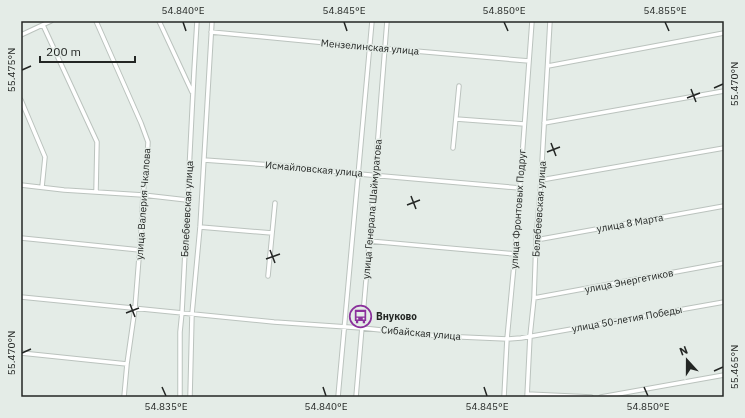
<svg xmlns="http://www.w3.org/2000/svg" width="745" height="418" font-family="'IBM Plex Sans',sans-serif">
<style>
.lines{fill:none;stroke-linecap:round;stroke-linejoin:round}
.street-casing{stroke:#bbc3be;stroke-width:5.5}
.street{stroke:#fff;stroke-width:3.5}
.ticks{fill:none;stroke:#232624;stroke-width:1.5}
.labels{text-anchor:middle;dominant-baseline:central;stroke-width:3;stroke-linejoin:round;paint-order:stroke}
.street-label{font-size:10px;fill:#232624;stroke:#e4ece7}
.poi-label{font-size:10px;font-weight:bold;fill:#232624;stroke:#e4ece7;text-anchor:start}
.neatline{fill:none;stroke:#232624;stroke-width:1.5}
.ticks-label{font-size:10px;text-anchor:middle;fill:#232624}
</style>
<rect width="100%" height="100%" fill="#e4ece7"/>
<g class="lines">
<defs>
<path id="street" d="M96,21l45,102 7,19 -1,19 -4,34 -2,37 -6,76 -8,56 -3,33
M159,21l33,71
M43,25l54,117 -1,50
M211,32l158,15 160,14
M21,35l30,-14
M548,66l176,-33
M21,100l24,57 -3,30
M456,119l68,5
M544,123l180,-32
M453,148l6,-62
M204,160l82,6 73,8 161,14
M541,180l183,-32
M21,185l43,5 79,5 44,5
M200,227l72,6
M21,238l119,12
M536,240l188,-34
M369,241l146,13
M268,276l7,-73
M21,297l253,25 88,6 77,8 68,3 14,-1 203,-36
M534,298l190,-35
M21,353l106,11
M527,394l64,3
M180,397v-65l2,-20 12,-241 3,-50
M190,397l2,-83 8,-87 12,-206
M338,397l34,-376
M356,397l19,-222 12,-154
M504,397l3,-58 8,-85 17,-233
M527,397l3,-61 4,-38 2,-58 5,-60 9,-159
M601,397l123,-22"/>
</defs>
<use href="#street" class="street-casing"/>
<use href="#street" class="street"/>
</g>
<path class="ticks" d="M183,22l3,9M344,22l3,9M504,22l4,9M665,22l4,9M22,70l9,-4M714,88l9,-4M691,89l5,13M687,98l13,-5M551,143l5,13M547,152l13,-5M411,196l5,13M407,205l13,-5M270,250l5,13M266,259l14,-5M130,304l5,13M126,313l13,-5M22,353l9,-4M714,371l9,-4M162,387l4,9M323,387l3,9M484,387l3,9M644,387l4,9"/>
<defs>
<symbol id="bus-ring" viewBox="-11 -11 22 22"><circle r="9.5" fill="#e4ece7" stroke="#8b319c" stroke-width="1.5"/><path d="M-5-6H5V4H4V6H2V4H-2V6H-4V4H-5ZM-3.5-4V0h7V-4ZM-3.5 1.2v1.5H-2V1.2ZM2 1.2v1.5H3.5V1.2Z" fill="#8b319c"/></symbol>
</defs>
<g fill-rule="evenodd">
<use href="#bus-ring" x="348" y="304" width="25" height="25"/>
</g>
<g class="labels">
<g class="street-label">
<text transform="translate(370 47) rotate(5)">Мензелинская улица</text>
<text transform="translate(314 169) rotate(5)">Исмайловская улица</text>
<text transform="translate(143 204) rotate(-86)">улица Валерия Чкалова</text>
<text transform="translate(187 209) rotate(-87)">Белебеевская улица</text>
<text transform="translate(372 209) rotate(-85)">улица Генерала Шаймуратова</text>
<text transform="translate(518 209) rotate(-86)">улица Фронтовых Подруг</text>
<text transform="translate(539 209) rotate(-86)">Белебеевская улица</text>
<text transform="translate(630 223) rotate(-10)">улица 8 Марта</text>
<text transform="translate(629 281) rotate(-11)">улица Энергетиков</text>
<text transform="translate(627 319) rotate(-10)">улица 50-летия Победы</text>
<text transform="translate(421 333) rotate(5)">Сибайская улица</text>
</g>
<g class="poi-label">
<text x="376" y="316">Внуково</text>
</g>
</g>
<rect width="745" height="418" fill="none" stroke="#e4ece7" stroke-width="44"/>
<g transform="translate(687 360) rotate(339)" stroke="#e4ece7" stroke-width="3" paint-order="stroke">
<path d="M0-3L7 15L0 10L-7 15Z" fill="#232624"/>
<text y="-6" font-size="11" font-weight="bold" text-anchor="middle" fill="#232624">N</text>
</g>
<path d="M40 56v6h95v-6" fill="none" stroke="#232624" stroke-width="2"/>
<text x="46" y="56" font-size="12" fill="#232624" stroke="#e4ece7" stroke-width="3" paint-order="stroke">200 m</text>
<rect x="22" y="22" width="701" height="374" class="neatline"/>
<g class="ticks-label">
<text x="183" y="14">54.840°E</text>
<text x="344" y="14">54.845°E</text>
<text x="504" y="14">54.850°E</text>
<text x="665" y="14">54.855°E</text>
<text transform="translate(11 70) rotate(-90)" y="4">55.475°N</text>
<text transform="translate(734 84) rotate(-90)" y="4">55.470°N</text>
<text transform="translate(11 353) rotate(-90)" y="4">55.470°N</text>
<text transform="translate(734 367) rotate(-90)" y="4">55.465°N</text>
<text x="166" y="410">54.835°E</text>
<text x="326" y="410">54.840°E</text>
<text x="487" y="410">54.845°E</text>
<text x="648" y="410">54.850°E</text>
</g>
</svg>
